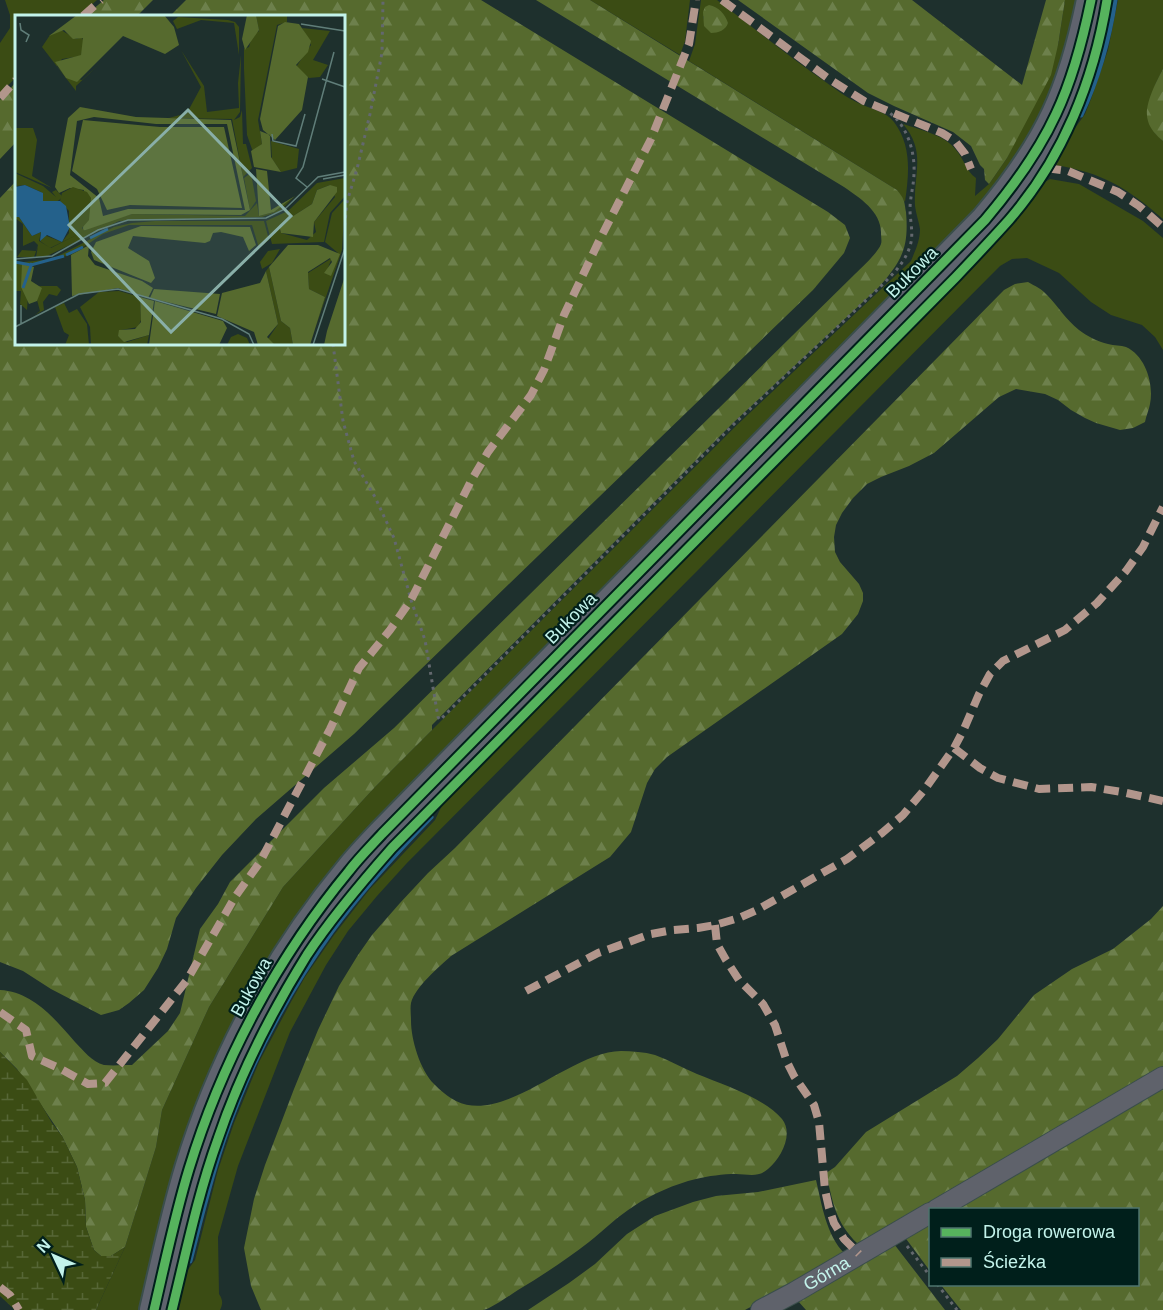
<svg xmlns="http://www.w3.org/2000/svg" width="1163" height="1310" font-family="Helvetica,sans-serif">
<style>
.green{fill:#3b4c14;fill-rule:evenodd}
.forest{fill:url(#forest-firs)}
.wetland{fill:url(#wetland-marsh)}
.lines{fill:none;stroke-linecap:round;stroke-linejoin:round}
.stream{stroke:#24618b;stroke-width:5}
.street-casing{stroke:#3a4e4b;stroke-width:22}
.secondary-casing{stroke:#3a4e4b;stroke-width:32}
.path{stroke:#63686e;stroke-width:3;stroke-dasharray:3 4.5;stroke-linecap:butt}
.street{stroke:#5f626b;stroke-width:20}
.secondary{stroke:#5f636e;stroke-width:28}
.quiet{stroke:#b2968c;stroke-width:8;stroke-dasharray:15 8;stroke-linecap:butt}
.cycleway-casing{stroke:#001f1b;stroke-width:13}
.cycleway{stroke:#56b35d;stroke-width:9}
.labels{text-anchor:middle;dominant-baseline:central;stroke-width:4.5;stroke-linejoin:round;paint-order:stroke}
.street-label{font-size:18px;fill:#c3f3eb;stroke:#001f1b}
.inset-river{fill:none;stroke:#24618b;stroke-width:3}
.inset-road{fill:none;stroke:#607e79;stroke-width:1.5}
.view{fill:#89afa8;fill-opacity:0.15;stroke:#89afa8;stroke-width:3}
.inset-edge{fill:none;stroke:#c3f3eb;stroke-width:3}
</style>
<defs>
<pattern id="forest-firs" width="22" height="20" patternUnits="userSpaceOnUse" patternTransform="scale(1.5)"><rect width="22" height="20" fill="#566a2e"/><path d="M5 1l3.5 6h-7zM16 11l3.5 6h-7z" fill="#6d804c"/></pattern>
<pattern id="wetland-marsh" width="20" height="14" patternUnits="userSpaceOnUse" patternTransform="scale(1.5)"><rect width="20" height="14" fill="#3b4c14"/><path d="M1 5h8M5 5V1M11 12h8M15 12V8" fill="none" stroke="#566636"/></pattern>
</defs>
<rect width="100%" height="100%" fill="#1e302d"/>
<path class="green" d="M5,0h92l-18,16h-63v61l-16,17v-51l10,-15v-13z
M590,0h100l-5,41 -5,14z
M701,0h16c37,28 72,57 110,83 11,8 23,17 36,22 11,5 23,7 31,17 18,24 15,52 11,80l-8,-12 -208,-129 6,-17zM703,16l25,7 -6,7 -18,-10z
M1065,0h11l-14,69 -27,60 -64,92 -669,696 -158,393h-48l29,-63 31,-100 6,-37 47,-103 74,-120 92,-100 362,-362 174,-164c4,-10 9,-20 9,-32 -1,-7 -4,-15 -5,-23 -2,-31 12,-54 -12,-82 18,6 42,11 53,26 8,9 10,21 20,28l-1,18 14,-12 18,-26 51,-113z
M1118,0h45v69l-8,16 -1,47 9,9v78c-37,-32 -60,-46 -108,-54l18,-34 12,-17 6,-15 17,-49z
M1050,179l29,5 64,37 20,17v112l-8,-13 -13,-12 -31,-10 -20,-13 -32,-29 -32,-15 -15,1 -12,7 -593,597 -30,33 -29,35 -22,34 -36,67 -52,134 -20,71 1,57c4,6 4,10 1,16h-44l11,-39 8,-11 23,-90 16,-47 25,-61 33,-62 13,-23 29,-42 35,-45 66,-70 11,-23 12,-10 550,-557 37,-48z"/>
<path class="forest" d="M104,0h49l-16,16h-52z
M186,0h295l347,212 17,13 5,13 -6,15 -31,37 -459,444 -98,85 -34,36 -26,33 -20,30 -9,31 -9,19 -14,22 -15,13 -10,7 -18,5 -50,-26 -28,-18 -23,-9v-764l16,-17v163h328v-328h-174z
M536,0h54l307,190c8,10 7,10 9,22 3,36 -4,49 -28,76l-145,135 -301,302v5l-57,57 -92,100 -74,120 -47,103 -6,37 -31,100 -14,9h-10l-7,-6 -8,-23 -1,-27 -8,-33 -15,-31 -45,-67 -17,-17v-62c33,2 54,28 75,52 8,8 17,20 29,23 9,1 19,0 28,0l36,-34 12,-18 20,-84 18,-25 12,-22 94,-94 70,-60 459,-452c7,-7 25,-23 28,-32 1,-3 0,-7 0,-10 1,-22 -21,-36 -37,-47z
M738,0h174l110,85 24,-85h19l-7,45 -7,30 -44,83 -18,26 -4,-4 -1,-11 -4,-4 -9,-19 -18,-14 -59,-26 -26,-13z
M709,5c10,2 16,9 19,18 -2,7 -10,10 -17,10l-7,-7 -1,-14 2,-5z
M1163,69v72c-6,-5 -13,-12 -15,-20 -5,-14 8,-39 15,-52z
M16,82v60l-16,17v-59z
M1028,282c7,4 14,7 19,13 11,11 19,25 32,35 8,6 19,12 29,14 6,2 13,1 18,3 20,9 28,38 24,57 -1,6 -4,12 -5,18l-12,6 -13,2 -24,-7 -11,-5 -14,-8 -13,-10 -13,-6 -29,-5 -17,8 -65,56 -25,13 -28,11 -14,7 -14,14 -11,15 -6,12 -2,12 1,15 5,10 19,22 4,9v8l-5,13 -16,20 -175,123 -12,12 -8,14 -16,49 -21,25 -159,99c-12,11 -36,31 -40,47 -1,5 0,12 0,18 0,18 9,49 23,63 6,6 14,13 22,17 49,24 115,-50 165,-50 11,0 23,1 34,4 14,5 28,13 42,19 24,10 68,24 85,45 12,15 -1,39 -14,50 -10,9 -20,5 -32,5 -13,0 -28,2 -40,5 -21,5 -44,15 -62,27 -16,10 -30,24 -45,36 -22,17 -46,33 -71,48 -9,6 -19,13 -29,18 -5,2 -5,2 -11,2 -72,0 -144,0 -217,0l-10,-24 -7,-38 10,-49 11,-34 29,-76 24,-59 21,-44 19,-31 14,-20 28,-32 28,-30 27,-25 549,-558 11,-6z
M1163,906v162l-305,176c-23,-22 -25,-42 -32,-71l9,-6 31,-35 91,-56 21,-18 20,-19 36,-44 38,-26 41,-20 38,-30z
M1163,1086v224h-202l-20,-25 197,-1v-74l-188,-1z
M816,1180c6,25 10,55 29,74l-100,56h-217l41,-27 26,-19 32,-30 28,-18 38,-14 23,-6 42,-4z
M930,1221v50l-26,-35z
M894,1244l51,66h-139l-8,-9z"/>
<path class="wetland" d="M0,1052l27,28 25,43 10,13 15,31 8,33 1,27 8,23 7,6h10l14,-9 -29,63h-81l-15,-14z"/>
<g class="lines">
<path class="stream" d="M1081,115c17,-36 28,-75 34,-115
M190,1261c11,-43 21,-86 36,-128 25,-71 62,-141 106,-202 30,-41 64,-78 99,-114"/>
<defs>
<g id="street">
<path d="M936,1210l227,-133"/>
<path id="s1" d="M761,1310l34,-18 135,-79"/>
</g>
<path id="secondary" d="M154,1310c11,-47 21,-95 35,-141 33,-108 88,-211 160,-298 10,-13 22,-25 33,-37l603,-614c28,-33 53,-67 71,-106 17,-36 27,-75 35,-114"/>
</defs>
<use href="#street" class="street-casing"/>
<use href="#secondary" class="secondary-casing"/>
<path class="path" d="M344,233l3,-31 10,-33 13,-55 12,-61 1,-53
M333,344l10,77 11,40 21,36 19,41 17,62 14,40 13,77 2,3 296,-298 144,-135c12,-12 25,-24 30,-41 4,-12 0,-24 0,-37 0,-12 4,-24 4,-37 1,-22 -8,-49 -27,-61
M907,1246l23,30
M937,1284l20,26"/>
<use href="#street" class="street"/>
<use href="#secondary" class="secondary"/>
<path class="quiet" d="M722,0l107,79 35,22 78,32 13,8 10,13 6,15
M83,16l18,-16
M0,98l16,-18
M1046,168l22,3 50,21 21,14 24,21
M954,748l26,20 18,10 41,11 52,-2 31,5 41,9
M715,925l2,19 9,16 13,20 24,24 12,21 12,37 7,14 20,29 5,17 6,68 4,18 5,15 10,16 15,15
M526,991l72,-38 53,-19 22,-4 25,-2 17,-3 24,-7 18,-8 90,-51 35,-26 21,-18 22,-26 29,-41 10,-19 15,-35 11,-20 13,-13 62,-31 32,-27 29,-32 17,-24 20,-40
M0,1012l26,18 6,26 29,13 27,15 17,-1 82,-103 48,-83 25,-35 70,-133 29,-61 31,-38 21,-30 60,-119 17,-29 43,-57 13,-25 20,-55 34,-72 53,-104 38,-95 7,-44
M0,1287l10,8 9,15"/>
<defs>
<path id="cycleway" d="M154,1310c11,-47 21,-95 35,-141 33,-108 88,-211 160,-298 10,-13 22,-25 33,-37l603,-614c28,-33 53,-67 71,-106 17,-36 27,-75 35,-114
M172,1310c14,-57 26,-116 46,-171 22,-65 53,-126 89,-184 25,-38 55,-73 85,-107l564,-571c18,-19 36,-38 53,-57 54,-62 85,-140 98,-220"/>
</defs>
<use href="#cycleway" class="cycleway-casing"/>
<use href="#cycleway" class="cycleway"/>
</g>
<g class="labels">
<g class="street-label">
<text transform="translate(912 272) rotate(-45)">Bukowa</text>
<text transform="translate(571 618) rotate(-45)">Bukowa</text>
<text transform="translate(251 987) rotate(-61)">Bukowa</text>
<text stroke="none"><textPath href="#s1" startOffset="75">Górna</textPath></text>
</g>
</g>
<g transform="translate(15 15)">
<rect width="330" height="330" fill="#1e302d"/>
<path d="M241,0h31v7l-10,3 -19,95 4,24 -9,8 -6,-17 -3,-66v-20l5,-2 3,-11 7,-5zM163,2l50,3 7,2 4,5v28l-5,-32 -33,-3 -24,9 -4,-8zM287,13l28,3 -17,29 15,5 -8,12 -11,1 -13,-11 15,-22zM46,15l15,9 6,-2 2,6 -3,13 -19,3 -5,7 8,10 17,4 20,-18 -26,24v5l-34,-44 8,-12zM166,35l23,36 3,26 32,-4 -1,-25 3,-28 -1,57 -6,8 6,-3 2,-7 1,34h3l6,24 -9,9 -11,-58 -63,-1 18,-5 14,-26zM0,113h18l4,12 -5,36 20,12 -37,-16zM256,126l28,8 -2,19 -16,4 -9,-13zM0,158l28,13 13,11 -4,-5 4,-2 7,7 -8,6 -13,-2 -1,-9 -16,-7 -8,1zM236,158l5,28 -6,9 -6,-32zM330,163v18l-15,17 -6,29 -52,2 -6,-23 22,-10 29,-28zM315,170l5,12 -21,25 2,10 -9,8 -26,-7 -2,-8 33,-21 5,-14zM280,181l-15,15 -18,6 -143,4 -72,35 -11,1 2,-11 -4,11h-17l5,-7 14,1 2,-6 -4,-4 -11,5v-22l-8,-6v-2l4,1 13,19 9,-4 -2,9 12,7 50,-26 31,-8 113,2 12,-13 2,13 15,-4zM330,184l-3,51 -27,79 10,-32 -16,-8 -1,-16 24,-15 -7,17 13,-22 -13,-11 7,-29zM140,206h109l5,19 -10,8 -7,-23h-123l-26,9 -30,20 -42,12 -8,23 5,7 -1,14 -7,-6 1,-13h-6v-28l37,-4 62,-32 18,-4zM265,234l-8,14 -10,6 -2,-7 8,-11zM254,252l12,54 9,7 3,17h-18l-7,-6 10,-15 -12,-53zM21,271h21l4,4 -4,6 -8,-2 -6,8 1,8 -9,5 5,-4 -3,-11 4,-13zM104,276l21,6 1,23 -3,7 -17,3 -3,6 9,6 22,-7 -2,10h-56l-1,-18 -10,-20 19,-15zM49,288l5,10 8,-4 10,15 2,21h-24l4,-10 -5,-3 -9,-25zM223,319l9,4 3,7h-23l4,-8z" fill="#3b4c14" fill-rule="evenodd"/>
<path d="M62,0h87l10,12 5,18 -14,9 -42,-18 -46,46 -11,-4 -11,-16 26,-7 2,-17 -10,1 -9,-9 -15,6zM232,0h9l3,15 -14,20 -3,-11zM270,7l14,2 12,17 -3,11 -12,13 12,12 -6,33 -27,30 -12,-10 -3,-11 18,-93zM65,92l56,10 95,3 19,90 -9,5 -109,-1 -49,17 1,-41 -14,-2 -11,5 -4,-6 13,-69zM79,102l62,7h71l18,86 -117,-1 -25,7 -4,-18 -29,-23 7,-54zM68,105l77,7h64l18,81 -112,-3 -23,5 -10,-21 -25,-18zM245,116l10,4 1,22 10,15 -27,-5 -3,-16 11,-7zM241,154l11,2 4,39 24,-14 -21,16 -15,4zM315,170l7,2v5l-23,30 -1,15 -32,-4 -2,-8 33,-21 5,-14zM126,211l109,1 6,18 -7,6 -6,-14 -22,-5 -8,1 -3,8 -5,2 -72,-7 -5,12 21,13 6,17 -4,5 -57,-23 -3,-8 5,-10zM74,230l-1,11 7,9 47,16 11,7 -5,10 -30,-10 -46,8 -1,-41zM273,230h30l22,9 -9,22 -7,-3 8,-11 -2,-4 -22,14 1,17 16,8 -15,48h-17l-3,-17 -9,-7 -12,-54zM7,249l12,3 -3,14 11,7 -5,13 -8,3 -8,-17zM251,256l12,53 -11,13 8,8h-17l-4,-13 -37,-16 5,-23 38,-10zM330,261v69h-21l3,-14zM139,274l66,5 -4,20 -66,-16zM125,282l14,4 -5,34 -25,7 -6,-6 1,-6 16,-1 6,-7zM140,286l68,20 4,7 -8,17h-70z" fill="#566a2e" fill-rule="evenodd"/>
<path d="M58,172l14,5 4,6 -2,22 -7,8 3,3 -35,17 -10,-7 4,-6 18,7 7,-9v-22l-9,-10 2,-8z" fill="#3b4c14"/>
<path d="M10,170l18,8v8h17l6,5 4,21 -8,15 -15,-7 -7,6 1,-9 -9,4 -13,-19h-4v-30z" fill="#24618b"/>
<path class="inset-river" d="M75,223l18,-9M51,240l17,-8M0,247l16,3 33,-9M8,273l9,-25"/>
<path class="inset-road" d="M5,8l1,7 8,5 -3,7M286,9l44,7M307,64l23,8M257,119l1,7 23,5 9,-32M308,164l22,-4M292,172l-11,-9 7,-11 31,-115M0,244l37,-3 46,-26 30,-10 138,-2 19,-9 33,-32 27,-5M6,309v-19M0,312l64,-33 39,-5 104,30 27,15 5,11M298,330l32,-97"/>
<path class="view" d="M173,95l103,106 -120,116 -102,-107z"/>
<rect width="330" height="330" class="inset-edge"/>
</g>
<rect x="929" y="1208" width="210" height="78" fill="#001f1b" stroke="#4e746e" stroke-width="1.5"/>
<rect x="941" y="1228" width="30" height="9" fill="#56b35d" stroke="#4e746e" stroke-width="1.5"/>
<text x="983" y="1238" font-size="18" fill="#c3f3eb">Droga rowerowa</text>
<rect x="941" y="1258" width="30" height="9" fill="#b2968c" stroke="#4e746e" stroke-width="1.5"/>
<text x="983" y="1268" font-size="18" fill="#c3f3eb">Ścieżka</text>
<g transform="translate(54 1256) rotate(314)" stroke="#001f1b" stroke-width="4.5" paint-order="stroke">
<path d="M0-4.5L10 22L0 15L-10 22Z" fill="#c3f3eb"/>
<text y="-9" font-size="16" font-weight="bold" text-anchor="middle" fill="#c3f3eb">N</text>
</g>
</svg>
